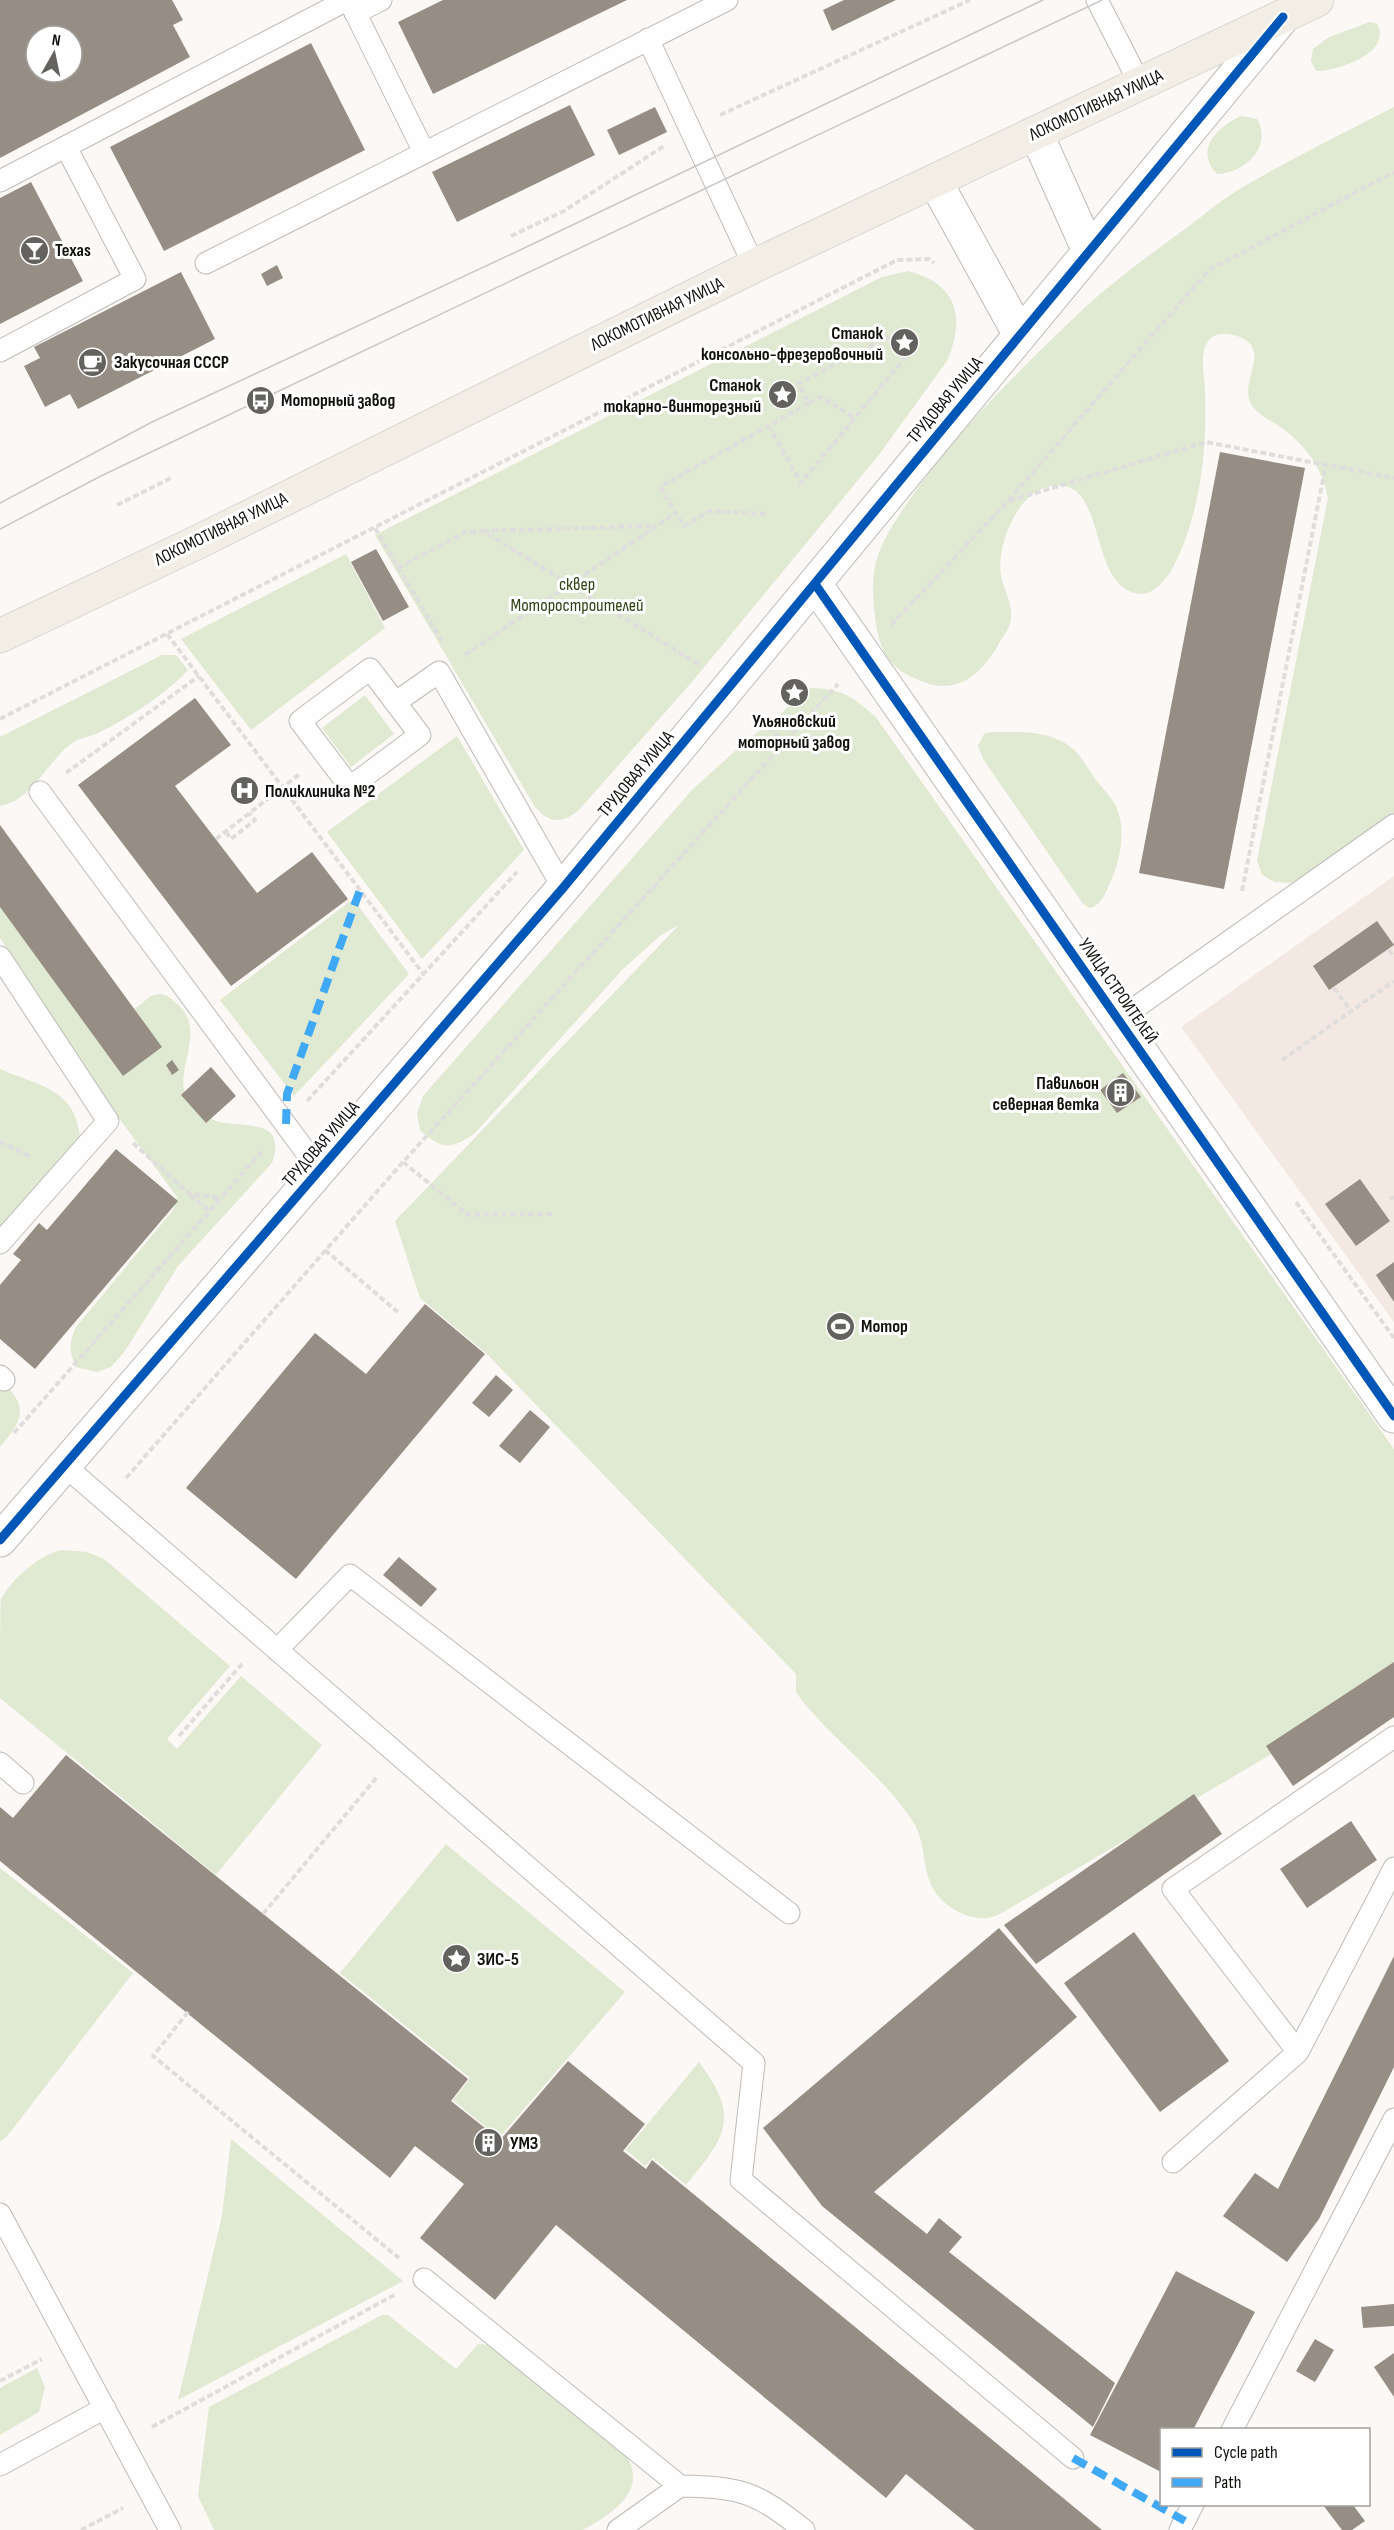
<svg xmlns="http://www.w3.org/2000/svg" width="1394" height="2530" font-family="'Sofia Sans Condensed',sans-serif">
<style>
.education{fill:#f4e8e2}
.green{fill:#e0e9d1}
.building{fill:#968e84;fill-rule:evenodd}
.lines{fill:none;stroke-linecap:round;stroke-linejoin:round}
.service-casing{stroke:#bebcb8;stroke-width:23}
.minor-casing{stroke:#bebcb8;stroke-width:35}
.primary-casing{stroke:#d8d6d4;stroke-width:35}
.path{stroke:#e0dedd;stroke-width:4;stroke-dasharray:6 3;stroke-linecap:butt}
.service{stroke:#fefefe;stroke-width:21}
.minor{stroke:#fefefe;stroke-width:33}
.primary{stroke:#f2eee6;stroke-width:33}
.tram{stroke:#cac8c7;stroke-width:1.5}
.quiet{stroke:#3fa9f5;stroke-width:8;stroke-dasharray:15 8;stroke-linecap:butt}
.cycleway-casing{stroke:#fff;stroke-width:13}
.cycleway{stroke:#0057b8;stroke-width:9}
.labels{text-anchor:middle;dominant-baseline:central;stroke-width:6;stroke-linejoin:round;paint-order:stroke}
.street-label{font-size:18px;fill:#13110d;stroke:#fff}
.poi-label{font-size:18px;font-weight:bold;fill:#13110d;stroke:#fff;text-anchor:start}
.park-label{font-size:18px;fill:#304213;stroke:#fff}
</style>
<rect width="100%" height="100%" fill="#fbf8f5"/>
<path class="education" d="M1394,876v446l-213,-295z"/>
<path class="green" d="M1370,22l7,2c16,29 -40,47 -61,47l-5,-10 2,-12 16,-12z
M1394,107v707l-81,57 -22,12 -16,-1 -13,-7 -5,-15 71,-362c-6,-31 -23,-54 -49,-72 -11,-7 -21,-11 -28,-22 -13,-24 25,-57 -17,-69 -6,-1 -12,-2 -18,0 -8,3 -12,12 -13,21 -1,12 2,24 2,36 2,51 -3,103 -21,151 -7,16 -13,34 -28,45 -8,7 -16,7 -25,4 -45,-18 -23,-124 -87,-104 -29,9 -50,64 -42,92 4,15 12,26 8,43 -2,8 -9,16 -13,24 -18,31 -45,50 -80,32 -2,0 -15,-7 -16,-8 -20,-16 -23,-32 -26,-55 -2,-14 -3,-30 -1,-45 4,-26 21,-50 36,-72 47,-69 109,-128 169,-186 33,-31 69,-57 106,-84 19,-14 37,-30 58,-42 49,-29 101,-54 151,-80z
M1241,116l16,3c16,27 -12,54 -40,55 -23,-24 0,-47 24,-58z
M908,271c49,13 58,45 39,90l-69,95 -187,227 -113,128c-17,13 -29,12 -43,-4l-160,-272 507,-258z
M346,554l39,74 -134,102 -70,-91z
M162,655h14l12,15c-20,22 -59,48 -86,61 -9,5 -21,6 -30,12 -25,18 -39,57 -72,63v-69z
M811,688c32,1 40,8 64,28l519,733v233l-389,229c-5,3 -11,6 -17,7 -17,2 -38,-8 -49,-21 -20,-23 -10,-52 -27,-77 -30,-45 -78,-79 -112,-122l-4,-7v-17l-309,-320 -67,-56 -25,-77 284,-296 -18,10 -39,35 -147,163c-24,17 -33,17 -55,-3l-3,-16 6,-18 270,-307 52,-47 33,-25 17,-18z
M365,695l29,39 -43,33 -29,-39z
M991,732c23,0 51,-2 72,10 14,7 22,21 30,34 6,9 14,16 20,25 15,25 8,59 -4,84 -4,9 -8,20 -19,23l-7,-4 -100,-145 -5,-13 6,-12z
M457,736l67,114 -102,109 -95,-127z
M0,867l131,143c11,-3 15,-15 28,-16 7,0 11,4 16,8 36,28 -5,73 13,95 8,10 16,20 28,24 26,8 72,-5 56,42l-94,103 -53,85 -14,16 -14,5 -21,-5c-7,-14 -7,-26 0,-40l92,-111 6,-8 3,-11 -67,-91 -110,-168z
M353,899l56,75 -115,122 -74,-96z
M0,1069c38,17 74,18 80,67l-13,23 -67,73z
M0,1380c29,26 24,39 0,67z
M61,1550l26,2 17,7 126,107 -63,73 10,10 64,-73 81,69 -106,130 -216,-177c0,-15 0,-91 1,-99 12,-21 37,-43 60,-49z
M446,1844l179,148 -126,146 -46,-38 17,-22 -130,-105z
M0,1868l133,105 -125,162 -8,7z
M699,2062c42,56 27,74 -13,123l-33,-27 -8,8 -19,-16z
M231,2139l172,142 -225,119 44,-184z
M382,2315h6l68,54 22,-25 10,1 5,4 132,105c25,36 -13,60 -42,76h-369l-16,-34 11,-89z
M37,2368l8,19 -6,25 -39,23v-47z"/>
<path class="building" d="M0,0h172l11,20 -10,5 17,32 -190,101zM36,36h36v36h-36z
M443,0h184l-194,94 -35,-72z
M844,0h52l-64,31 -9,-21z
M311,43l54,107 -201,101 -54,-104z
M570,105l25,50 -138,67 -25,-50z
M655,107l12,25 -48,23 -12,-25z
M31,182l52,99 -83,43v-126z
M277,265l6,13 -16,8 -6,-12z
M181,272l34,67 -137,70 -8,-15 -25,13 -21,-41 16,-8 -6,-11z
M1220,452l85,16 -81,421 -85,-16z
M376,549l33,58 -26,14 -32,-59z
M195,698l36,47 -56,41 82,107 55,-41 36,47 -117,87 -153,-201z
M0,825l162,222 -39,29 -123,-169z
M1377,921l17,24 -65,45 -16,-24z
M172,1060l7,10 -7,5 -6,-10z
M211,1067l25,29 -30,27 -25,-28z
M1123,1073l18,24 -24,16 -17,-23z
M116,1149l62,52 -143,168 -35,-30v-54l21,-25 -8,-6 26,-31 8,7z
M1360,1179l30,42 -34,25 -31,-42z
M1394,1262v40l-18,-27z
M425,1304l60,50 -189,225 -110,-91 129,-155 51,41z
M496,1375l17,15 -24,27 -17,-14z
M530,1410l20,17 -30,36 -21,-17z
M399,1557l38,32 -16,18 -38,-32z
M1394,1662v55l-101,69 -27,-40z
M66,1755l402,324 -17,22 49,39 68,-79 77,63 -22,27 23,18 6,-9 450,370h-127l-69,-56 -20,24 -330,-273 -61,75 -75,-62 44,-54 -49,-38 -25,32 -390,-317v-54l13,11z
M1194,1794l28,40 -186,130 -32,-39z
M1351,1821l26,39 -70,48 -27,-39z
M999,1928l78,89 -203,175 53,42 12,-16 23,19 -13,15 166,131 -22,44 -271,-221 -59,-78z
M1134,1932l95,129 -69,51 -96,-129z
M1394,1956v111l-75,152 -32,43 -64,-46 32,-43 23,16z
M1176,2271l79,41 -62,118h-32v42l-71,-37z
M1394,2304v22l-31,2 -2,-21z
M1315,2339l19,11 -19,32 -19,-11z
M1394,2353v44l-20,-30z
M1323,2505h30l12,16 -13,9h-10z"/>
<g class="lines">
<defs>
<path id="service" d="M349,0l75,152
M1097,0l43,84
M355,13l26,-13
M648,39l106,227
M0,181l347,-181
M206,263l521,-263
M0,351l135,-72 -69,-132
M370,669l50,66 -70,52 -50,-66z
M396,702l43,-30 124,216
M40,792l280,379
M0,957l108,164 -108,122
M1118,1020l276,-195
M0,1376l4,4
M65,1466l689,597 -13,117 332,278
M277,1650l73,-75 439,338
M0,1763l23,20
M1298,2052l-125,-163 221,-152
M1173,2162l125,-110 96,-184
M0,2214l170,316
M424,2279l256,207 -62,44
M1232,2430l162,-311
M0,2465l105,-57
M680,2486c62,1 76,6 124,44
M1180,2530l13,-26"/>
<path id="minor" d="M1036,133l53,118
M935,181l85,154
M815,584l579,832
M0,1540l563,-652 720,-871"/>
<path id="primary" d="M0,636l202,-96 552,-274 563,-266"/>
</defs>
<use href="#service" class="service-casing"/>
<use href="#minor" class="minor-casing"/>
<use href="#primary" class="primary-casing"/>
<path class="path" d="M720,115l250,-115
M511,236l53,-25 100,-65
M809,403l12,-6 34,21
M1009,501l197,-59 188,36
M117,505l56,-28
M766,514l-57,-3 -25,15 -24,-39 149,-84 -11,-19 90,-47 16,22 -103,124 -32,-57
M375,528l67,113
M483,531l170,-5
M398,568l68,-36 17,-1 215,133
M891,625l117,-124 201,-231 185,-98
M167,634l257,341
M465,655l211,-142
M755,715l30,28
M0,719l897,-459 33,-1 4,4
M66,773l133,-97
M226,832l5,7 24,-19 -6,-7
M216,839l85,-66
M1242,891l84,-427
M1389,950l5,7
M1334,988l17,23
M1282,1060l112,-79
M307,1101l210,-229
M0,1142l32,15
M133,1143l57,51 29,4
M403,1162l65,53 84,-1
M190,1195l19,16
M1390,1199l4,-2
M1296,1202l98,136
M325,1250l75,64
M14,1433l250,-284
M126,1478l277,-316 435,-478
M179,1736l63,-72
M263,1914l114,-137
M188,2012l-35,44 246,202
M0,2381l42,-22
M152,2427l244,-133
M81,2530l42,-22"/>
<use href="#service" class="service"/>
<use href="#minor" class="minor"/>
<use href="#primary" class="primary"/>
<path class="tram" d="M0,503l152,-81 366,-171 525,-251
M0,529l101,-53 159,-76 842,-400"/>
<path class="quiet" d="M286,1124l1,-30 73,-204
M1073,2458l112,63"/>
<defs>
<path id="cycleway" d="M815,584l579,832
M0,1540l563,-652 720,-871"/>
</defs>
<use href="#cycleway" class="cycleway-casing"/>
<use href="#cycleway" class="cycleway"/>
</g>
<defs>
<symbol id="bar-disc" viewBox="-11 -11 22 22"><circle r="9.5" fill="#64625e" stroke="#fff"/><path d="M-6-5H6L.8 .8V4.5H3.5V6h-7V4.5H-.8V.8Z" fill="#fff"/></symbol>
<symbol id="sight-disc" viewBox="-11 -11 22 22"><circle r="9.5" fill="#64625e" stroke="#fff"/><path d="M0-6L1.8-2.2L6-1.7L2.9 1.2L3.7 5.4L0 3.3L-3.7 5.4L-2.9 1.2L-6-1.7L-1.8-2.2Z" fill="#fff"/></symbol>
<symbol id="cafe-disc" viewBox="-11 -11 22 22"><circle r="9.5" fill="#64625e" stroke="#fff"/><path d="M-5.5-4.5H6V0H3Q3 3.5 0 3.5H-2.5Q-5.5 3.5-5.5 0ZM3-3.2v2h1.7v-2ZM-6 4.5H4V6H-6Z" fill="#fff"/></symbol>
<symbol id="bus-disc" viewBox="-11 -11 22 22"><circle r="9.5" fill="#64625e" stroke="#fff"/><path d="M-5-6H5V4H4V6H2V4H-2V6H-4V4H-5ZM-3.5-4V0h7V-4ZM-3.5 1.2v1.5H-2V1.2ZM2 1.2v1.5H3.5V1.2Z" fill="#fff"/></symbol>
<symbol id="hospital-disc" viewBox="-11 -11 22 22"><circle r="9.5" fill="#64625e" stroke="#fff"/><path d="M-5-5h3v3.5h4V-5h3V5h-3V1.5h-4V5h-3Z" fill="#fff"/></symbol>
<symbol id="building-disc" viewBox="-11 -11 22 22"><circle r="9.5" fill="#64625e" stroke="#fff"/><path d="M-4-6H4V6H1V3H-1V6H-4ZM-2.5-4.3h1.7v1.8h-1.7ZM.8-4.3h1.7v1.8H.8ZM-2.5-1h1.7V.8h-1.7ZM.8-1h1.7V.8H.8Z" fill="#fff"/></symbol>
<symbol id="stadium-disc" viewBox="-11 -11 22 22"><circle r="9.5" fill="#64625e" stroke="#fff"/><path d="M0-5a6.5 5 0 1 0 0 10a6.5 5 0 1 0 0-10ZM-3.5-1.8h7v3.6h-7Z" fill="#fff"/></symbol>
</defs>
<g fill-rule="evenodd">
<use href="#bar-disc" x="18" y="234" width="33" height="33"/>
<use href="#sight-disc" x="888" y="326" width="33" height="33"/>
<use href="#cafe-disc" x="76" y="346" width="33" height="33"/>
<use href="#sight-disc" x="766" y="378" width="33" height="33"/>
<use href="#bus-disc" x="244" y="384" width="33" height="33"/>
<use href="#sight-disc" x="778" y="676" width="33" height="33"/>
<use href="#hospital-disc" x="228" y="774" width="33" height="33"/>
<use href="#building-disc" x="1104" y="1076" width="33" height="33"/>
<use href="#stadium-disc" x="824" y="1310" width="33" height="33"/>
<use href="#sight-disc" x="440" y="1942" width="33" height="33"/>
<use href="#building-disc" x="472" y="2126" width="33" height="33"/>
</g>
<g class="labels">
<g class="street-label">
<text transform="translate(1096 105) rotate(-25)">ЛОКОМОТИВНАЯ УЛИЦА</text>
<text transform="translate(657 314) rotate(-26)">ЛОКОМОТИВНАЯ УЛИЦА</text>
<text transform="translate(945 400) rotate(-50)">ТРУДОВАЯ УЛИЦА</text>
<text transform="translate(221 529) rotate(-26)">ЛОКОМОТИВНАЯ УЛИЦА</text>
<text transform="translate(636 774) rotate(-50)">ТРУДОВАЯ УЛИЦА</text>
<text transform="translate(1118 991) rotate(55)">УЛИЦА СТРОИТЕЛЕЙ</text>
<text transform="translate(321 1144) rotate(-49)">ТРУДОВАЯ УЛИЦА</text>
</g>
<g class="poi-label">
<text x="55" y="250">Texas</text>
<text x="883" y="333" text-anchor="end">Станок<tspan x="883" dy="21">консольно-фрезеровочный</tspan></text>
<text x="114" y="362">Закусочная СССР</text>
<text x="761" y="385" text-anchor="end">Станок<tspan x="761" dy="21">токарно-винторезный</tspan></text>
<text x="281" y="400">Моторный завод</text>
<text x="794" y="721" text-anchor="middle">Ульяновский<tspan x="794" dy="21">моторный завод</tspan></text>
<text x="265" y="791">Поликлиника №2</text>
<text x="1099" y="1083" text-anchor="end">Павильон<tspan x="1099" dy="21">северная ветка</tspan></text>
<text x="861" y="1326">Мотор</text>
<text x="477" y="1959">ЗИС-5</text>
<text x="510" y="2143">УМЗ</text>
</g>
<g class="park-label">
<text x="577" y="584">сквер<tspan x="577" dy="21">Моторостроителей</tspan></text>
</g>
</g>
<rect x="1160" y="2428" width="210" height="78" fill="#ffffff" stroke="#a1a09e" stroke-width="1.5"/>
<rect x="1172" y="2448" width="30" height="9" fill="#0057b8" stroke="#a1a09e" stroke-width="1.5"/>
<text x="1214" y="2458" font-size="18" fill="#13110d">Cycle path</text>
<rect x="1172" y="2478" width="30" height="9" fill="#3fa9f5" stroke="#a1a09e" stroke-width="1.5"/>
<text x="1214" y="2488" font-size="18" fill="#13110d">Path</text>
<g transform="translate(54 54) rotate(9)"><circle r="28" fill="#ffffff" stroke="#a1a09e" stroke-width="1.5"/>
<path d="M0-4.5L10 22L0 15L-10 22Z" fill="#64625e"/>
<text y="-9" font-size="16" font-weight="bold" text-anchor="middle" fill="#13110d">N</text>
</g>
</svg>
